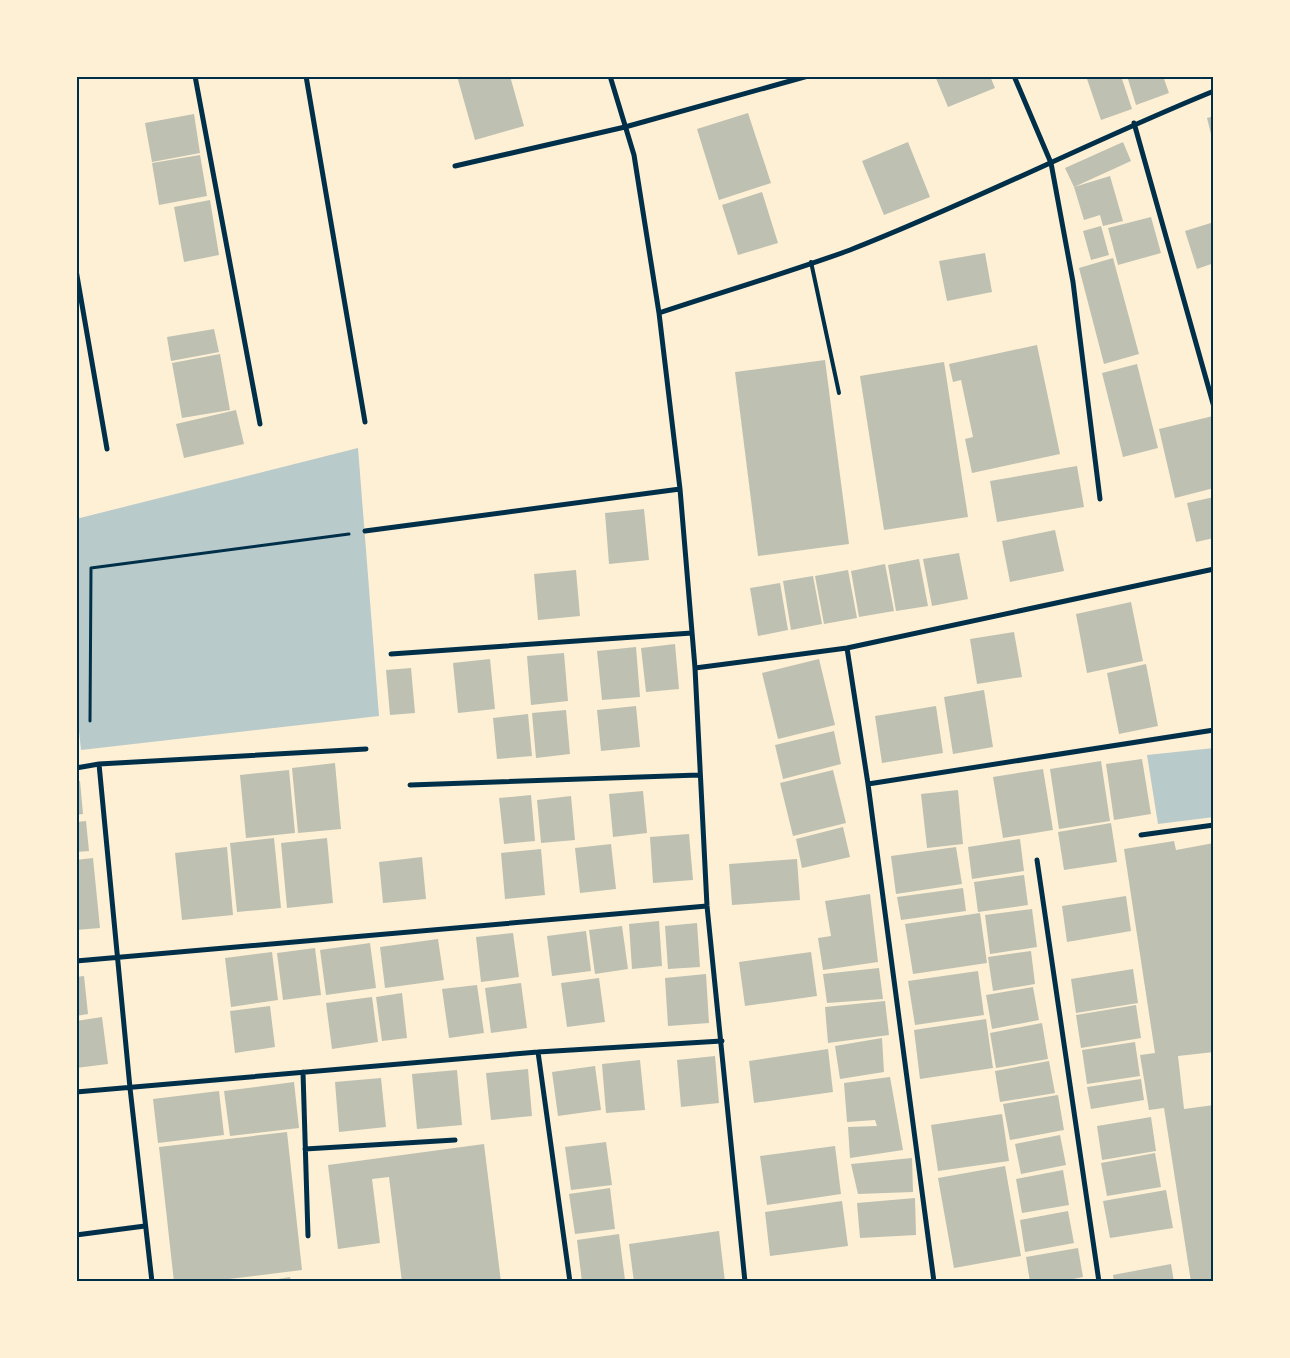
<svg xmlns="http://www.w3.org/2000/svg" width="1290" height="1358" font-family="'IBM Plex Serif',serif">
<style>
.green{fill:#b9caca}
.building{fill:#bec0b2}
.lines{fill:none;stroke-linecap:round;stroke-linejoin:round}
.path{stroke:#003049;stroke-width:3}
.service{stroke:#003049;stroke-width:4}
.minor{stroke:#003049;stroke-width:5}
.neatline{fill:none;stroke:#003049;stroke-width:2}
</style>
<rect width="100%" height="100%" fill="#fdf0d5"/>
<path class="green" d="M358,448l21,268 -298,34 -5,-48v-183z
M1214,748v69l-56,7 -11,-69z"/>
<path class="building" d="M457,76h53l14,50 -49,14z
M935,76h55l5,12 -47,19z
M1086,76h35l11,33 -31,11z
M1127,76h36l6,17 -33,12z
M748,113l23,70 -52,17 -22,-71z
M194,114l6,39 -48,9 -7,-39z
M1214,116v26h-1l-6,-24z
M908,142l22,55 -46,18 -22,-54z
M1123,142l8,19 -57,26 36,-11 13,45 -20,5 -3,-11 -16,5 -10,-33 -9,-19z
M200,155l7,41 -48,9 -7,-42z
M762,192l16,51 -40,12 -16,-50z
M210,200l9,55 -35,7 -10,-55z
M1151,217l10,36 -43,12 -10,-37z
M1214,222v41l-17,6 -12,-38z
M1101,226l8,29 -18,5 -8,-29z
M985,253l7,39 -45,9 -8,-40z
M1113,258l26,96 -35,10 -25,-96z
M214,329l5,23 -48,9 -4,-24z
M1037,345l23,109 -88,19 -7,-34 8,-2 -12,-57 -8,2 -4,-18z
M220,354l10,56 -48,8 -10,-55z
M825,360l24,184 -91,12 -23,-184z
M944,362l24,155 -84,13 -24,-154z
M1137,364l21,84 -35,9 -21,-84z
M236,410l8,34 -60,14 -8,-34z
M1213,416l1,72 -39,10 -16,-69z
M1077,466l7,41 -87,15 -7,-41z
M1214,497v41l-18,4 -9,-39z
M644,509l5,51 -40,4 -4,-51z
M1055,530l9,41 -54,11 -8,-41z
M959,553l9,46 -36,7 -9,-47z
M919,559l9,47 -32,5 -8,-46z
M885,564l9,47 -35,6 -8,-46z
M576,570l4,46 -42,4 -4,-46z
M848,570l9,48 -33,6 -9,-48z
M813,576l9,48 -31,6 -8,-49z
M780,583l8,47 -30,6 -8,-48z
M1131,602l12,59 -56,12 -11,-59z
M1014,632l8,45 -45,7 -7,-45z
M675,644l4,45 -33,3 -5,-44z
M636,647l4,50 -38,3 -5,-49z
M564,653l4,48 -37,4 -4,-49z
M490,659l5,50 -37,4 -5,-50z
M819,659l16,66 -57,14 -16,-66z
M1146,664l12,62 -39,8 -12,-61z
M411,668l4,45 -25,2 -4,-45z
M984,690l9,57 -40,7 -9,-57z
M636,706l4,41 -39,4 -4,-41z
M936,706l7,47 -61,10 -7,-47z
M566,710l4,44 -34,4 -4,-45z
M528,714l4,42 -35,3 -4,-41z
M834,731l7,33 -58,15 -8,-34z
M1142,759l9,55 -37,6 -8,-56z
M1101,761l9,60 -51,8 -9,-60z
M335,763l6,66 -43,4 -6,-65z
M1043,769l10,61 -50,8 -10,-61z
M289,770l6,63 -49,5 -6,-63z
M833,770l13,53 -53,13 -13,-53z
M76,781h4l3,33 -7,1z
M958,790l5,54 -36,4 -6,-54z
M643,791l4,42 -34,4 -4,-43z
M531,795l4,46 -31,3 -5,-46z
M571,796l4,44 -34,3 -4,-43z
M86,821l3,30 -13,1v-30z
M1111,823l6,39 -53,8 -6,-38z
M843,827l7,30 -48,11 -6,-29z
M689,834l4,46 -40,3 -3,-46z
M274,838l7,70 -44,4 -7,-69z
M327,838l6,65 -46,5 -6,-65z
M1020,839l4,32 -52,8 -4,-32z
M1174,841l2,9 38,-7v209l-36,4 6,53 30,-4v177h-23l-27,-174 -15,2 -9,-55 15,-2 -31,-204z
M611,844l5,45 -36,4 -5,-45z
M227,847l6,68 -51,5 -7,-67z
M956,847l6,37 -66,10 -5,-38z
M541,849l4,46 -40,4 -4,-46z
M422,857l4,42 -43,4 -4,-41z
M93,858l7,70 -24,2v-70z
M797,859l3,41 -68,5 -3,-41z
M1024,875l4,30 -50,7 -4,-30z
M963,888l3,23 -65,9 -4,-23z
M870,894l8,68 -55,8 -5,-32 13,-2 -6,-35z
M1126,896l5,35 -64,11 -5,-36z
M1032,909l5,38 -47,7 -5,-39z
M980,913l7,50 -74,11 -8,-50z
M659,921l3,45 -30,3 -3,-45z
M697,923l3,44 -32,2 -3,-43z
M622,926l6,43 -33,5 -6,-44z
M586,931l5,40 -39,5 -5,-40z
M513,933l6,44 -38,5 -5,-45z
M438,939l6,41 -59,8 -5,-41z
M370,943l6,45 -50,7 -6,-45z
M315,948l6,47 -38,5 -6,-47z
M1031,951l4,33 -42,7 -5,-34z
M272,952l6,48 -47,7 -6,-49z
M811,952l6,44 -72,10 -6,-44z
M879,968l4,31 -56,4 -4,-29z
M1133,969l5,34 -62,10 -5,-34z
M978,971l6,44 -69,10 -7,-44z
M706,974l3,49 -41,3 -3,-48z
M84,976l4,38 -12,2v-39z
M599,978l6,44 -38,5 -6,-44z
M521,983l6,45 -36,5 -6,-45z
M477,985l7,48 -35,5 -7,-49z
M1033,987l6,33 -47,9 -6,-34z
M402,993l5,45 -25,3 -6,-44z
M372,997l6,45 -46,7 -6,-46z
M885,1001l4,34 -61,8 -3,-36z
M1136,1005l5,33 -60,10 -5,-33z
M270,1006l5,41 -40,6 -5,-42z
M102,1017l6,47 -32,4v-47z
M986,1019l7,49 -73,11 -6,-49z
M1042,1023l6,36 -52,9 -6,-35z
M882,1038l2,34 -44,7 -5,-33z
M1135,1042l5,34 -53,8 -5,-34z
M828,1049l5,43 -79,11 -5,-42z
M715,1056l4,47 -38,4 -4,-47z
M640,1060l5,50 -39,3 -4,-49z
M1049,1061l6,32 -55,9 -5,-31z
M595,1066l6,44 -43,6 -6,-44z
M528,1069l4,47 -41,4 -5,-47z
M457,1070l5,55 -45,4 -5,-55z
M890,1077l13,73 -53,8 -2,-31 29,-1 -2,-6 -28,2 -3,-39z
M381,1078l5,49 -47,5 -4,-50z
M1141,1079l3,21 -53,9 -4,-22z
M294,1082l5,46 -69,8 -6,-45z
M219,1091l5,44 -66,8 -5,-44z
M1058,1095l6,35 -54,10 -7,-36z
M1002,1114l7,47 -71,10 -7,-46z
M1151,1117l5,34 -54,9 -5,-34z
M287,1132l15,138 -98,12h-30l-15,-135z
M1060,1135l6,30 -45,9 -6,-30z
M606,1142l6,43 -41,5 -6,-43z
M484,1144l17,138h-99l-13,-105 -17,2 8,64 -42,6 -10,-84z
M835,1146l6,48 -74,11 -7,-49z
M1155,1153l6,34 -54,9 -6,-33z
M912,1158l1,34 -55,2 -7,-30z
M1005,1166l16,90 -67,12 -16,-90z
M1063,1170l6,35 -47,8 -6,-34z
M610,1188l5,41 -40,5 -6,-40z
M1166,1190l7,38 -63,10 -7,-37z
M915,1198l1,37 -56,3 -3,-35z
M842,1201l6,45 -78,10 -5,-44z
M1068,1211l6,32 -49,9 -5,-32z
M719,1231l6,51h-91l-5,-38z
M619,1234l6,46 -43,2 -5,-42z
M1078,1248l5,29 -24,5h-29l-4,-25z
M1171,1264l3,18h-60l-1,-7z
M290,1277l1,5h-24v-1z"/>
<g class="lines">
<path class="path" d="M90,721l1,-153 258,-34"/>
<path class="service" d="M811,262l28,131"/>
<path class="minor" d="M195,76l65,348
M306,76l59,346
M610,76l24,79 25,158 21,176 15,179 12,238 38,376
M1014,76l37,87 22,119 27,217
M1134,123l80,284
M455,166l170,-39 183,-51
M76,270l31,179
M659,313c63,-21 128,-40 191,-63 123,-48 241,-109 364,-159
M365,531l315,-42
M847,648l21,136 66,498
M391,654l301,-21
M695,668l152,-20 367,-79
M76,768l23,-4
M868,784l346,-54
M410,785l289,-10
M1141,835l73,-10
M1037,860l62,422
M76,961l631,-55
M538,1052l32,230
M303,1072l5,164
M76,1092l462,-40 184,-11
M305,1149l150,-9
M76,1235l69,-9
M152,1282l-22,-194 -31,-324 267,-15"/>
</g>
<rect width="1290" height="1358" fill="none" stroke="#fdf0d5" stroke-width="155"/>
<rect x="78" y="78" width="1134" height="1202" class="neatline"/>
</svg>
